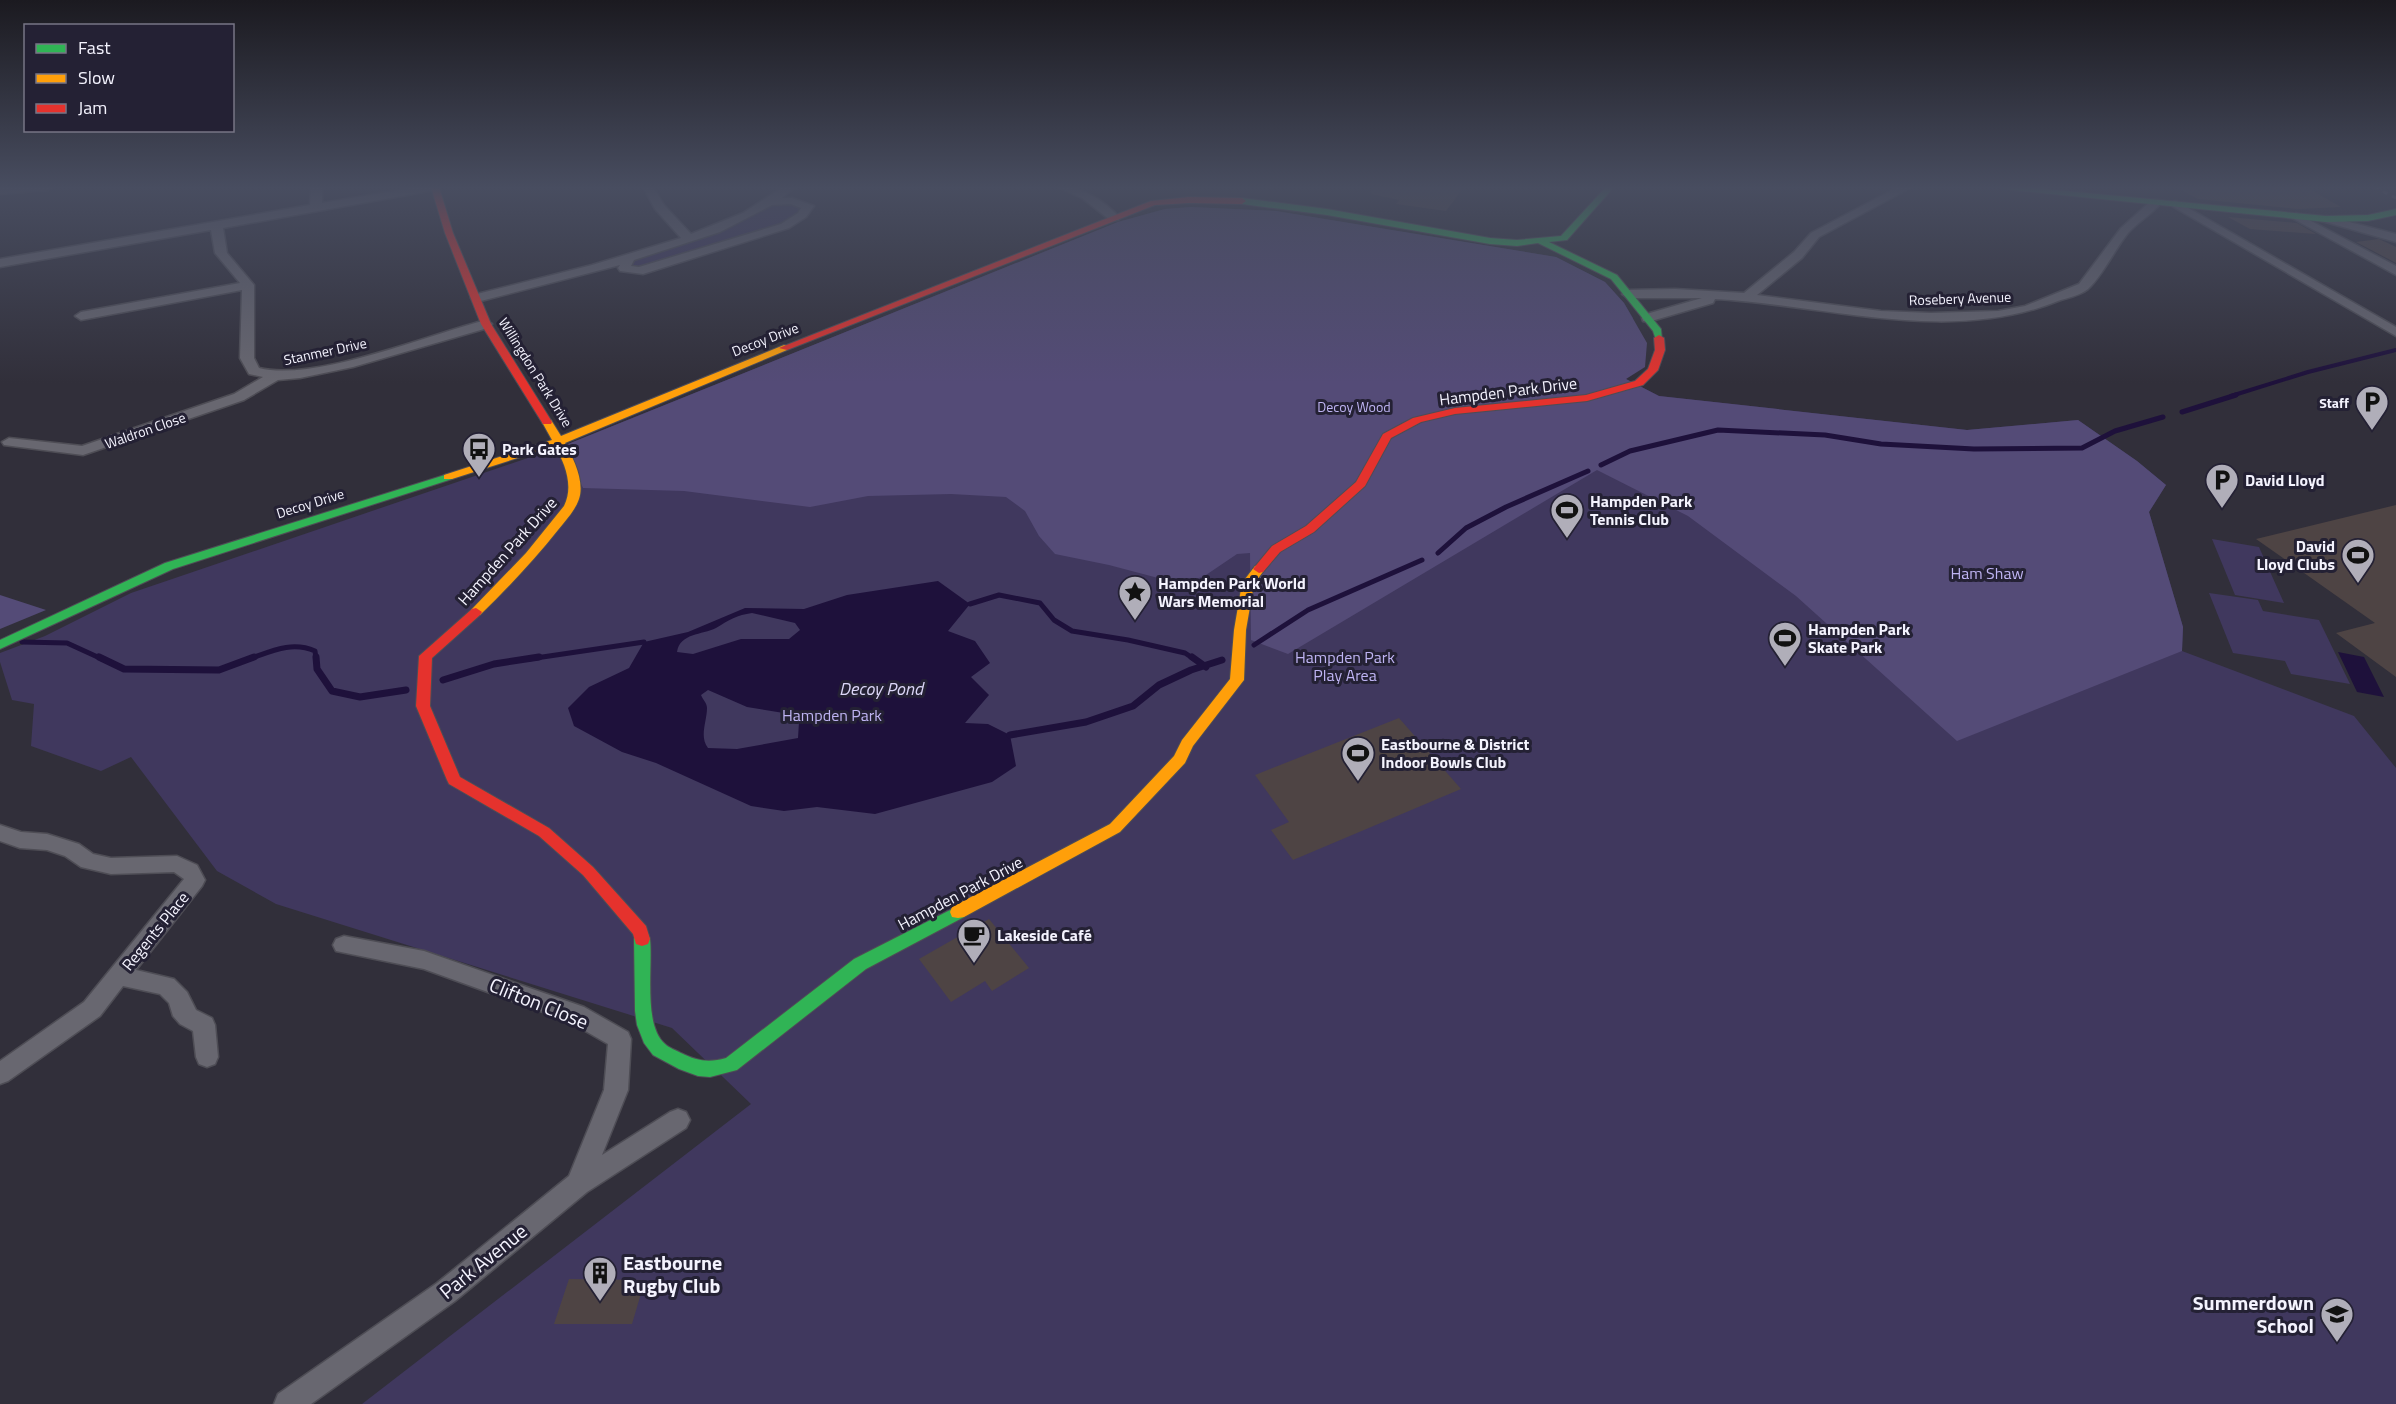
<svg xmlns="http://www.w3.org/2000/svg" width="2396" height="1404" font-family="'Titillium Web',sans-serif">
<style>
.green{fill:#40385e}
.forest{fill:#544b77}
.water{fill:#1e113b;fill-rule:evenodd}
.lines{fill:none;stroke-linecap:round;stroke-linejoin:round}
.stream-far2{stroke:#1e113b;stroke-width:4}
.stream-far1{stroke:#1e113b;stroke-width:5}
.stream{stroke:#1e113b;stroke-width:7}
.building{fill:#4e4444}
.street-casing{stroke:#4e4d55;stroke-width:3}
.fast-casing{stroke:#4e4d55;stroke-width:2}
.slow-casing{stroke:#4e4d55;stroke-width:2}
.jam-casing{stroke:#4e4d55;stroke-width:2}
.street{fill:#686770;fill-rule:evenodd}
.fast{fill:#30b455;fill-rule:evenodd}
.slow{fill:#ff9f0a;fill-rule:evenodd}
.jam{fill:#e5322d;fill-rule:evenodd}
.rail{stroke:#6c6a74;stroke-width:3;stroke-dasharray:5 5;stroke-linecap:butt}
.labels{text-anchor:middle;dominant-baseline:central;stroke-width:6;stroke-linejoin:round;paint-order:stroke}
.far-street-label{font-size:14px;fill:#f4f3fe;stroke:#242134}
.far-poi-label{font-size:14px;font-weight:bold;fill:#f4f3fe;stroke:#242134;text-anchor:end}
.far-park-label{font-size:14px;fill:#bfb4f3;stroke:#242134}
.street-label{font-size:16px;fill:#f4f3fe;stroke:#242134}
.poi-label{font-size:16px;font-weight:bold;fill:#f4f3fe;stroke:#242134;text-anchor:start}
.park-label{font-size:16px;fill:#bfb4f3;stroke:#242134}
.water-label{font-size:18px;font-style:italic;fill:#dbd6f7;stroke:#242134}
.near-street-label{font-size:20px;fill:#f4f3fe;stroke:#242134}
.near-poi-label{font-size:20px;font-weight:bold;fill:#f4f3fe;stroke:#242134;text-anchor:start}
</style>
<rect width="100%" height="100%" fill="#312f3a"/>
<path class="green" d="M773,202l35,4 -23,20 -146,45 -15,-3 5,-9z
M1191,207l85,4 280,46 49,25 19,21 9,15 -7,61 33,17 308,34 111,-10 59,41 29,24 -17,27 34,115 -1,24 172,65 42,52v636h-2034l389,-300 -79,-76 -396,-124 -59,-33 -86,-114 -30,14 -70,-25 3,-42 -22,-4 -12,-38v-9l45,-17 86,-43 432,-147 555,-224 47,-13z
M2212,539l47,8 25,56 -49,-8z
M2209,593l49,7 5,11 56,9 31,64 -59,-10 -6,-13 -52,-8z"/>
<path class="forest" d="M1191,207l85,4 280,46 49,25 19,21 23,40 -2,24 -19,12 33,17 308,34 111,-10 59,41 29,24 -17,27 34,115 -1,24 -225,90 -161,-145 -108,-80 -91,-46 -309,184 -37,-14 -1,-87 -13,1 -34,23 -26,6 -68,-18 -54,-11 -16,-18 -14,-25 -19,-14 -55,-3 -83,2 -58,11 -126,-16 -101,-3 -20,-42 555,-224 47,-13z
M0,595l46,15 -46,19z"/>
<path class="water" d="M938,581l32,23 -22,27 27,10 15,22 -19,14 18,18 -24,28 23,1 22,11 6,31 -24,16 -117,32 -58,-7 -33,4 -33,-5 -95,-43 -34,-11 -48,-26 -6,-18 21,-21 40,-19 15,-26 44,-10 57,-24 59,1 43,-14zM752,613l43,10 5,7 -11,9h-48l-48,15 -16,-2c3,-19 25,-17 39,-24 13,-8 21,-13 36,-15zM708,690l39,17 49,8 3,7 -1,16 -61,11 -29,-1c-9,-11 -1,-27 -1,-40 0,-5 -4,-8 -6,-13z
M2338,652l26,5 20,40 -27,-5z"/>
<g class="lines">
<path class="stream-far2" d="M2231,396l77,-24 88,-22"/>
<path class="stream-far1" d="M2182,412l54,-17
M1601,465l29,-14 88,-21 107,5 56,9 93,5 108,-1 33,-17 48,-14
M1438,553l28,-25 40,-21 82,-36
M970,604l29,-9 41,8 14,17 18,11 56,9 57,13 9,6
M22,642l45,1 35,16
M1254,645l54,-35 114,-50
M249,659c23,-8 43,-18 66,-8l1,8
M529,659l115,-17"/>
<path class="stream" d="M99,657l25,12 95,1 35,-13
M316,657l1,12 15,22 28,6 46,-7
M1192,657l14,10
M443,680l51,-16 45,-7
M1010,735l76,-13 47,-16 26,-21 32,-15 31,-10"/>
</g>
<path class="building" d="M1372,187h92l-18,24 -50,-7 3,-4 -28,-6z
M2176,187h130l35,20 -43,2 -100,-10z
M2228,217l69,6 19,11 -66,-5z
M2379,239l17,8v16l-40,-21z
M2396,505v172l-60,-44 39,-10 -119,-84z
M1399,718l62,71 -168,71 -22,-30 18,-8 -34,-47z
M989,919l40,49 -37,23 -7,-10 -34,21 -32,-43z
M569,1279l76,1 -13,44h-78z"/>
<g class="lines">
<defs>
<path id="street" d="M54,187l-6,3 -48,4v-6z
M311,187h11v16l96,-16h23l-6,3 -212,38 4,25 27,32v73l5,10c56,14 168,-33 227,-48l6,4 -1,3 -138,40 -53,11 -22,2 -34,20 -161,55 -79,-10 -2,-3 7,-4 73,8 152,-52 29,-17 -14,-3 -9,-16 2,-68 -161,30 -6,-4 6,-4 159,-29 -25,-30 -4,-23 -211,37v-8l310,-54z
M643,187h10l11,18 27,29 52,-21 40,-26h12l-13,11h10l22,8 -8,11 -17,11 -146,46 -23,-3 -2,-3 2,-3 -143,37 -6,-4 2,-3 119,-30 89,-27 -26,-29zM791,204l10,4 -3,5 -17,11 -142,43 -8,-1 3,-6 86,-28 52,-27z
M1057,187c24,-1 47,13 63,31l-2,2h-8l-28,-22z
M1898,187h14l-93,50 -17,21 -45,37 124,16 50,2 67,-2 27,-5 54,-22 42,-56 31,-28h8l2,2c-10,12 -24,20 -34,31 -13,16 -25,42 -40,56 -7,6 -21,9 -30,12 -109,44 -230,4 -343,-2l-2,4 -65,19 -5,-1 -1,-3 1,-3 59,-17h-74l-6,-4 6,-4 47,-1 69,4 50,-41 17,-19z
M2176,201l220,126v9l-224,-130v-4z
M2296,213l100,53v9l-104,-57 -2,-2z
M2326,216l70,18v8l-74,-21 -2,-2z
M0,825l21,7 26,2 32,10 14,10 18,4 66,-2 20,9 8,15 -3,6 -66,84 38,9 13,13 9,18 16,8 3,7 3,32 -3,7 -8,3 -8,-3 -3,-7 -3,-26 -13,-7 -7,-8 -4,-13 -9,-9 -37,-8 -23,30 -92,65 -8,3v-23l84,-59 100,-123 -10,-7 -63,2 -30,-7 -16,-11 -18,-6 -27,-2 -20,-7z
M344,936l80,15 160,56 44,25 3,7 -3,51 -26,65 68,-43 8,-3 8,3 4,8 -4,8 -99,64 -132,109 -144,103h-37l4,-10 159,-111 132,-107 35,-86 4,-46 -40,-23 -144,-52 -88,-18 -3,-6 3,-6z"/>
<path id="fast" d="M1606,187h8l-47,53 -18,2 68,33 44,54 1,11h-6l-3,-9 -42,-52 -73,-36 -21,3 -27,-2 -163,-29 -85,-11 -4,-3 4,-3 85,11 163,29 27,2 44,-4z
M1999,187h26l301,29 42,-1 28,-6v6l-28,6 -42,1 -323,-33z
M448,474l6,3 -2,2 -279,90 -173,80v-9l165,-77z
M958,906l6,1 2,5 -2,5 -98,52 -129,101 -27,7 -12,-1 -19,-7 -26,-14 -9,-12 -7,-18 -2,-14 -1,-72 2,-5 6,-2 6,2 2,5c3,27 -7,87 15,105 4,4 11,6 16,9 16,8 28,10 45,5l128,-99z"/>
<path id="slow" d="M784,345l3,1v4l-222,93c8,15 20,38 14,56 -4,12 -14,22 -21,31 -24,30 -50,58 -78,85h-8l-2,-3 2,-3 54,-56 38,-47c10,-20 1,-42 -9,-60l-103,33h-8v-4l108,-35 -10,-18 1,-2h8l10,16z
M1259,565l6,4 -11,15 -8,46 -2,50 -51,66 -8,17 -65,69 -156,85 -6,1 -6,-1 -2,-5 2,-5 158,-83 64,-68 8,-16 48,-61 4,-49 8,-47 13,-17z"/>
<path id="jam" d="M431,187h8l14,46 38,91 61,98 -1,2h-8l-62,-100 -36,-91z
M1189,197l53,1 4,3 -4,3 -53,-1 -34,2 -368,145 -8,-2 372,-147z
M1659,335l5,3 1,12 -7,20 -15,15 -56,16 -132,13 -34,8 -30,16 -26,48 -51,46 -34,20 -17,20 -4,1 -6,-4 19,-23 34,-20 50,-44 27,-48 30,-16 42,-10 131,-13 49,-14 13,-12 7,-19 -1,-12z
M476,608l6,4 -2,3 -48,43 -2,48 30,71 89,51 44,39 53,59 4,13 -2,5 -6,2 -6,-2 -3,-10 -50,-59 -44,-39 -90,-52 -2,-4 -31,-74 3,-50 53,-47z"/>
</defs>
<use href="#street" class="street-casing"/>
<use href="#fast" class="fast-casing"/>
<use href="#slow" class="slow-casing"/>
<use href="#jam" class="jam-casing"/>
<use href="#street" class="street"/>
<use href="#fast" class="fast"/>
<use href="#slow" class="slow"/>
<use href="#jam" class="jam"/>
<path class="rail" d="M2374,187l22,11"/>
</g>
<linearGradient id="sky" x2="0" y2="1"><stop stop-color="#1b1a20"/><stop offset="0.49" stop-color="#484d60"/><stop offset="1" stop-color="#484d60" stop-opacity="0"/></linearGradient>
<rect width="2396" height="383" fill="url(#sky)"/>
<defs>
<symbol id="parking-pin" viewBox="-11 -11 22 30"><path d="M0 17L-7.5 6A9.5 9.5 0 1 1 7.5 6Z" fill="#b0aeb9" stroke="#242134"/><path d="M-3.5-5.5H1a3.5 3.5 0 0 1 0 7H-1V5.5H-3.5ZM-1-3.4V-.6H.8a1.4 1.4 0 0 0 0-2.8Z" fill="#111"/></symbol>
<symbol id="bus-pin" viewBox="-11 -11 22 30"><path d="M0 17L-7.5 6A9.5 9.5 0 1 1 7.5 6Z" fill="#b0aeb9" stroke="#242134"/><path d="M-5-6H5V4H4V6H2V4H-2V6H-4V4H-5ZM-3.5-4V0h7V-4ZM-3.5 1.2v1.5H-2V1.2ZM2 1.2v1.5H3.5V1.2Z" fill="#111"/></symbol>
<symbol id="stadium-pin" viewBox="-11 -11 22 30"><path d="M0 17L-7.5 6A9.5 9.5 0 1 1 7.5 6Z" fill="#b0aeb9" stroke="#242134"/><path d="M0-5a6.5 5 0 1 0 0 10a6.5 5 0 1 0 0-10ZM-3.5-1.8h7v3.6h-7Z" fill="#111"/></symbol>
<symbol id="sight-pin" viewBox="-11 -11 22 30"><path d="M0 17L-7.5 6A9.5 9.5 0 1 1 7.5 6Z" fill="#b0aeb9" stroke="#242134"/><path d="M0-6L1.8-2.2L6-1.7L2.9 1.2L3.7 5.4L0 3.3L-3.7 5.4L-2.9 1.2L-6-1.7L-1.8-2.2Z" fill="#111"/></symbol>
<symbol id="cafe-pin" viewBox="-11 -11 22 30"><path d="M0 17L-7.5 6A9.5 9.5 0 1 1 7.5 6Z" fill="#b0aeb9" stroke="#242134"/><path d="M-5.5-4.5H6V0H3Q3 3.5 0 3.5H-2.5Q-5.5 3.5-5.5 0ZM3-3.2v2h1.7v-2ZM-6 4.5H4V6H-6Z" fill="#111"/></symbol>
<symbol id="building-pin" viewBox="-11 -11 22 30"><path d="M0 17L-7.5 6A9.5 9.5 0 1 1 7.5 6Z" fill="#b0aeb9" stroke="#242134"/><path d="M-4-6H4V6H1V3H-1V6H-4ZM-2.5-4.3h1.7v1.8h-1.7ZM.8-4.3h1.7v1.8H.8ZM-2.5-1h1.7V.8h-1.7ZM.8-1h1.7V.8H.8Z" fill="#111"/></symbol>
<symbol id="school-pin" viewBox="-11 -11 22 30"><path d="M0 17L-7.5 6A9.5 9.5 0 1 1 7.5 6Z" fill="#b0aeb9" stroke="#242134"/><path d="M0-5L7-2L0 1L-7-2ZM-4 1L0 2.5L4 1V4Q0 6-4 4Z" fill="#111"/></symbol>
</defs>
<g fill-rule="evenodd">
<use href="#parking-pin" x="2353" y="383" width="38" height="52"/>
<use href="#bus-pin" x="460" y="430" width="38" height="52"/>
<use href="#parking-pin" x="2203" y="461" width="38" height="52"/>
<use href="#stadium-pin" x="1548" y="491" width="38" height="52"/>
<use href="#stadium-pin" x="2339" y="536" width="38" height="52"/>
<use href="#sight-pin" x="1116" y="573" width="38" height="52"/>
<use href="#stadium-pin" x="1766" y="619" width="38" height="52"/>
<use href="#stadium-pin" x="1339" y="734" width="38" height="52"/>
<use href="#cafe-pin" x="955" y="916" width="38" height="52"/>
<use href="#building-pin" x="581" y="1254" width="38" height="52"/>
<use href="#school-pin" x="2318" y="1295" width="38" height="52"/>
</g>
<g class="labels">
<g class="far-street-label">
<text transform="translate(1960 298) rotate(-2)">Rosebery Avenue</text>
<text transform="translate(765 339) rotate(-21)">Decoy Drive</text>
<text transform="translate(325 351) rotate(-12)">Stanmer Drive</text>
<text transform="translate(536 372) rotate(58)">Willingdon Park Drive</text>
<text transform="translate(145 430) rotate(-19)">Waldron Close</text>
<text transform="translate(310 503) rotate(-17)">Decoy Drive</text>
</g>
<g class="far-poi-label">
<text x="2349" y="402">Staff</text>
</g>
<g class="far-park-label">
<text x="1354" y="406">Decoy Wood</text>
</g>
<g class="street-label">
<text transform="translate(1508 391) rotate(-7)">Hampden Park Drive</text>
<text transform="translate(507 551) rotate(-48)">Hampden Park Drive</text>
<text transform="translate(960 893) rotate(-28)">Hampden Park Drive</text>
<text transform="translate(155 931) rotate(-51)">Regents Place</text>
</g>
<g class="poi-label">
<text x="502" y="449">Park Gates</text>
<text x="2245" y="480">David Lloyd</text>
<text x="1590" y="501">Hampden Park<tspan x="1590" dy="18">Tennis Club</tspan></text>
<text x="2335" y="546" text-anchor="end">David<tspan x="2335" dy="18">Lloyd Clubs</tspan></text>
<text x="1158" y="583">Hampden Park World<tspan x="1158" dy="18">Wars Memorial</tspan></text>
<text x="1808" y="629">Hampden Park<tspan x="1808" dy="18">Skate Park</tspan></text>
<text x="1381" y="744">Eastbourne &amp; District<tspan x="1381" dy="18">Indoor Bowls Club</tspan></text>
<text x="997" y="935">Lakeside Café</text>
</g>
<g class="park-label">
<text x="1987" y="573">Ham Shaw</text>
<text x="1345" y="657">Hampden Park<tspan x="1345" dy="18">Play Area</tspan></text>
<text x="832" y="715">Hampden Park</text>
</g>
<g class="water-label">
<text x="881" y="688">Decoy Pond</text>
</g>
<g class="near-street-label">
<text transform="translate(539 1003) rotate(22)">Clifton Close</text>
<text transform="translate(483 1261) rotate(-39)">Park Avenue</text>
</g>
<g class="near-poi-label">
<text x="623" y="1262">Eastbourne<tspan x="623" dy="23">Rugby Club</tspan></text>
<text x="2314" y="1302" text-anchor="end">Summerdown<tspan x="2314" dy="23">School</tspan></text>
</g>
</g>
<rect x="24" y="24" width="210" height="108" fill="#242134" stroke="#777585" stroke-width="1.5"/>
<rect x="36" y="44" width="30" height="9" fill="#30b455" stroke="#777585" stroke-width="1.5"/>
<text x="78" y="54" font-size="18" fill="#f4f3fe">Fast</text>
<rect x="36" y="74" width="30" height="9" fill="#ff9f0a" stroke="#777585" stroke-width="1.5"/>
<text x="78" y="84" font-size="18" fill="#f4f3fe">Slow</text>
<rect x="36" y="104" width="30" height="9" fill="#e5322d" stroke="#777585" stroke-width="1.5"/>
<text x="78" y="114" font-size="18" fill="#f4f3fe">Jam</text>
</svg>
